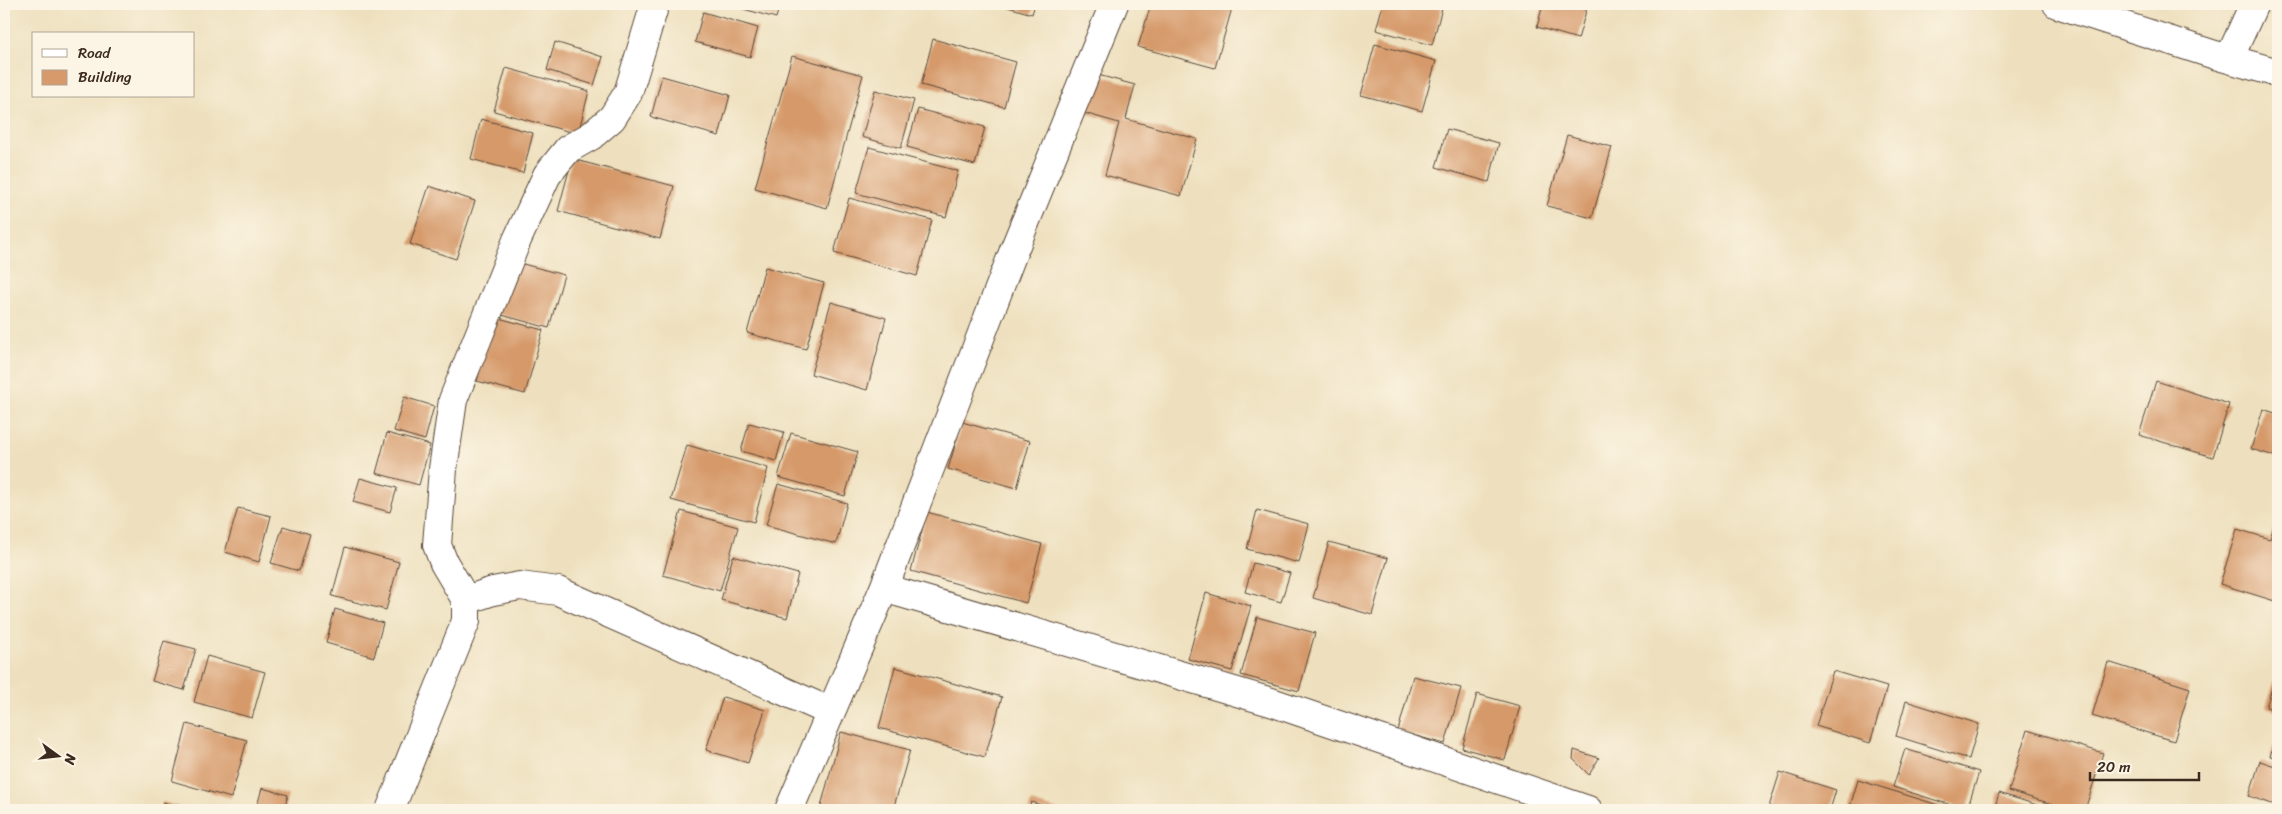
<svg xmlns="http://www.w3.org/2000/svg" width="2282" height="814" font-family="Sriracha,sans-serif">
<style>
.building{fill:#d69a6b}
.lines{fill:none;stroke-linecap:round;stroke-linejoin:round}
.minor-casing{stroke:#564536;stroke-width:30}
.minor{stroke:#fff;stroke-width:28}
</style>
<rect width="100%" height="100%" fill="#fcf5e5"/>
<filter id="ink" filterUnits="userSpaceOnUse"><feTurbulence type="fractalNoise" baseFrequency=".02" numOctaves="2"/><feDisplacementMap in="SourceGraphic" scale="10" xChannelSelector="R" yChannelSelector="G"/><feConvolveMatrix kernelMatrix="1 2 1 2 8 2 1 2 1" color-interpolation-filters="sRGB"/></filter>
<filter id="wash" filterUnits="userSpaceOnUse"><feTurbulence type="fractalNoise" baseFrequency=".0096" numOctaves="4" result="noise"/><feDisplacementMap in="SourceGraphic" scale="20" xChannelSelector="R" yChannelSelector="G"/><feGaussianBlur stdDeviation="1.12" result="paint"/><feColorMatrix in="noise" values="0 0 0 0 0 0 0 0 0 0 0 0 0 0 0 0 0 1.4 0 .05"/><feComposite in="paint" operator="in"/></filter>
<g filter="url(#wash)">
<rect width="100%" height="100%" fill="#eee0be"/>
<g id="blocks">
<path class="building" d="M725,4h55l-4,14z
M998,4h37l-3,10z
M1151,4h64l17,4 -17,60 -77,-21z
M1383,4h42l17,4 -10,37 -56,-15z
M1543,4h45l-10,35 -41,-12z
M703,12l55,16 -8,29 -55,-15z
M933,39l83,23 -12,45 -83,-22z
M555,42l48,15 -9,28 -47,-15z
M1375,44l61,17 -14,50 -61,-16z
M792,56l71,19 -36,133 -72,-20z
M506,68l83,23 -11,43 -84,-23z
M1087,72l48,13 -9,34 71,20 -16,57 -76,-21 14,-52 -42,-12z
M662,76l68,19 -11,41 -68,-19z
M875,90l39,10 -13,48 -39,-11z
M918,109l67,18 -10,38 -68,-18z
M481,119l52,14 -10,40 -52,-14z
M1447,129l52,14 -10,39 -53,-15z
M1567,135l45,12 -20,71 -45,-12z
M869,147l89,24 -12,46 -90,-24z
M572,159l102,27 -14,53 -102,-28z
M429,186l46,15 -19,58 -46,-15z
M849,198l83,22 -15,56 -83,-23z
M512,261l52,14 -15,53 -51,-14z
M765,267l59,16 -18,66 -59,-16z
M831,302l55,16 -19,72 -56,-16z
M495,317l48,13 -18,64 -48,-13z
M2156,381l73,23 -16,53 -74,-22z
M404,397l30,9 -9,34 -31,-9z
M2263,409l15,5v43l-27,-8z
M962,422l68,19 -13,47 -69,-19z
M749,423l35,9 -8,29 -35,-10z
M387,433l43,12 -11,40 -43,-12z
M791,433l67,19 -13,44 -67,-19z
M687,445l81,23 -14,54 -83,-22z
M360,478l37,10 -7,24 -37,-10z
M778,484l69,19 -11,41 -70,-19z
M238,508l33,8 -12,46 -34,-10z
M1257,510l52,14 -10,39 -52,-14z
M681,511l57,16 -18,64 -57,-16z
M927,512l115,32 -16,59 -115,-32z
M2278,514v88l-58,-18 17,-55 33,10z
M283,526l27,8 -11,37 -28,-8z
M1329,542l59,16 -16,57 -59,-17z
M345,547l54,15 -13,48 -54,-14z
M733,556l65,18 -11,44 -66,-18z
M1253,563l37,10 -9,29 -36,-10z
M1206,593l45,13 -19,65 -44,-12z
M335,609l48,14 -9,34 -48,-14z
M1257,617l58,16 -16,58 -58,-16z
M164,641l32,8 -12,41 -32,-9z
M207,656l58,16 -13,46 -58,-16z
M2108,662l82,26 -16,53 -82,-25z
M895,667l107,30 -17,60 -106,-29z
M1833,671l54,16 -17,56 -54,-17z
M1413,676l48,12 -16,56 -47,-13z
M2275,678l3,1v32l-12,-4z
M1477,694l43,12 -15,54 -43,-12z
M723,697l42,13 -17,53 -42,-13z
M1906,701l73,23 -10,35 -73,-23z
M187,724l60,16 -16,58 -59,-17z
M2027,730l76,23 -18,57h-14l-62,-19z
M841,732l69,18 -17,60h-73z
M2278,733v25l-8,-2z
M1905,749l74,23 -12,38 -74,-23z
M1574,750l25,8 -10,17 -16,-16z
M2260,761l18,6v39l-29,-10z
M1780,772l56,18 -6,20h-62z
M1858,780l96,30h-105z
M262,788l26,7 -4,15h-28z
M1999,793l54,17h-59z
M163,802l25,8h-28z
M1031,802l28,8h-31z"/>
</g>
</g>
<g filter="url(#ink)">
<use href="#blocks" fill-opacity="0" stroke="#564536" stroke-width="1"/>
<g class="lines">
<defs>
<path id="minor" d="M2057,4l158,51 63,18
M2229,59l25,-55
M884,588l387,114 317,108
M466,600l27,-9 27,-5 38,5 273,121
M390,810l76,-189v-21l-22,-37 -7,-18 6,-76 10,-69 64,-160 30,-65 21,-26 23,-13 21,-18 16,-25 27,-89
M789,810l95,-222 130,-338 100,-246"/>
</defs>
<use href="#minor" class="minor-casing"/>
<use href="#minor" class="minor"/>
</g>
</g>
<rect width="2282" height="814" fill="none" stroke="#fcf5e5" stroke-width="20"/>
<rect x="32" y="32" width="162" height="65" fill="#fcf5e5" stroke="#afa495"/>
<rect x="42" y="49" width="25" height="8" fill="#ffffff" stroke="#afa495"/>
<text x="78" y="58" font-size="15" fill="#3b2a1e">Road</text>
<rect x="42" y="70" width="25" height="15" fill="#d69a6b" stroke="#afa495"/>
<text x="78" y="82" font-size="15" fill="#3b2a1e">Building</text>
<g transform="translate(58 756) rotate(105)" stroke="#fcf5e5" stroke-width="4" paint-order="stroke">
<path d="M0-4L9 19L0 12L-9 19Z" fill="#3b2a1e"/>
<text y="-8" font-size="14" font-weight="bold" text-anchor="middle" fill="#3b2a1e">N</text>
</g>
<path d="M2090 772v8h109v-8" fill="none" stroke="#3b2a1e" stroke-width="2.5"/>
<text x="2097" y="772" font-size="15" fill="#3b2a1e" stroke="#fcf5e5" stroke-width="4" paint-order="stroke">20 m</text>
</svg>
